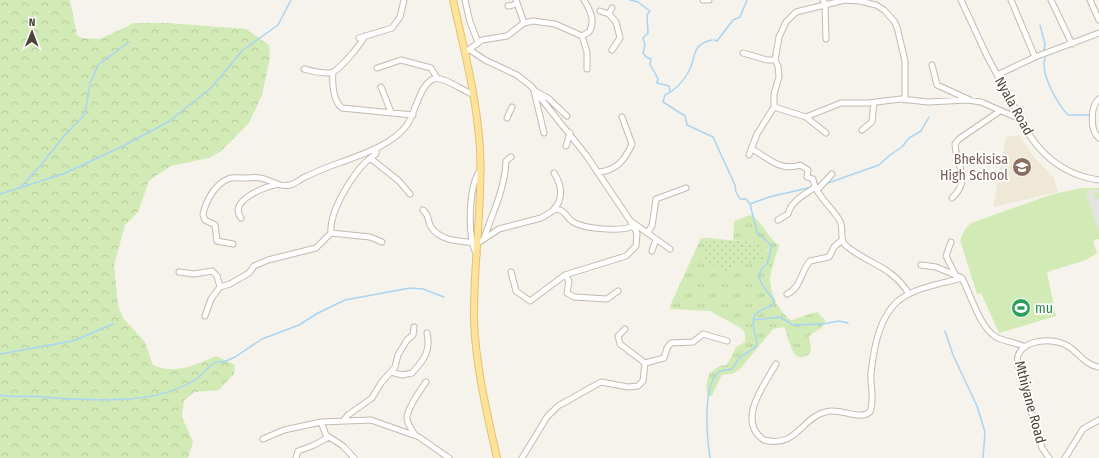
<svg xmlns="http://www.w3.org/2000/svg" width="1099" height="458" font-family="'Fira Sans Condensed',sans-serif">
<style>
.education{fill:#efe8d6}
.grass{fill:url(#grass-tufts)}
.forest{fill:url(#forest-crowns)}
.park{fill:#d2eab5}
.garden{fill:url(#garden-dots)}
.parking{fill:#e5e3e0}
.lines{fill:none;stroke-linecap:round;stroke-linejoin:round}
.stream{stroke:#a9d4f2;stroke-width:1.5}
.minor-casing{stroke:#c2bbae;stroke-width:7}
.major-casing{stroke:#e6c16a;stroke-width:8}
.minor{stroke:#fff;stroke-width:5}
.major{stroke:#ffe39c;stroke-width:6}
.labels{text-anchor:middle;dominant-baseline:central;stroke-width:3.5;stroke-linejoin:round;paint-order:stroke}
.street-label{font-size:14px;fill:#4b4439;stroke:#fff}
.education-label{font-size:14px;fill:#785e54;stroke:#fff;text-anchor:end}
.leisure-label{font-size:14px;fill:#27864d;stroke:#fff;text-anchor:start}
</style>
<defs>
<pattern id="grass-tufts" width="24" height="20" patternUnits="userSpaceOnUse"><rect width="24" height="20" fill="#d2eab5"/><path d="M3 7l-1-3M5 7V3M7 7l1-3M15 17l-1-3M17 17v-4M19 17l1-3" fill="none" stroke="#b6ca9c"/></pattern>
<pattern id="forest-crowns" width="20" height="18" patternUnits="userSpaceOnUse"><rect width="20" height="18" fill="#d2eab5"/><path d="M2 6a3 3 0 1 1 6 0M12 15a3 3 0 1 1 6 0" fill="none" stroke="#b6ca9c"/></pattern>
<pattern id="garden-dots" width="8" height="8" patternUnits="userSpaceOnUse"><rect width="8" height="8" fill="#d2eab5"/><path d="M2 2h.1M6 6h.1" fill="none" stroke="#b6ca9c" stroke-width="1.8" stroke-linecap="round"/></pattern>
</defs>
<rect width="100%" height="100%" fill="#f6f3ec"/>
<path class="education" d="M1019,135l15,22 20,21 4,14 -65,15 13,-70z"/>
<path class="grass" d="M750,215c11,4 17,22 29,30 -3,11 -8,23 -9,34 0,15 9,33 21,41 9,-2 16,-6 26,-8l9,9 -5,7 -12,8c0,4 2,8 2,13 0,3 -2,6 -5,7 -15,8 -17,-21 -22,-29l-11,2 -32,39 -7,5 -12,2 -10,20 -4,1 -2,-9 3,-13 10,-8 8,-1 9,-18 9,-5v-9l-4,-5 -31,-17 -39,-2 -1,-3 31,-68h6l-5,23 29,11 2,-9 33,-12 -4,-1v-7l-29,-3 1,-19z"/>
<path class="forest" d="M0,0h70l7,35 5,3 18,1 34,-16h34l78,6 23,16 1,13 -8,37 -13,28 -29,29 -11,6 -38,8 -17,11 -5,4 -11,31 -13,13 -11,40 4,40 5,13 22,24 8,23c24,10 41,0 63,-9l19,9 -1,9 -15,16 -24,2 -11,8 -2,17 11,25 -5,16h-188z"/>
<path class="park" d="M1081,188h18v51l-6,2 4,12 -11,7 -39,12 9,44 -57,17 -18,-40 -4,1 -17,-54 5,-11 6,-6 79,-28z"/>
<path class="garden" d="M707,238l55,5v7l4,1 -3,10 -30,2 -2,10 -29,-12z"/>
<path class="parking" d="M1092,189l7,1v3h-5l-1,3 4,1 2,4v32l-13,-41z"/>
<g class="lines">
<path class="stream" d="M630,0l8,2 12,9 -3,4 1,18 -5,5 2,7 -2,8 3,4 5,2 -1,5 8,15 -1,4 12,3 1,6
M1040,25l5,19 -1,7
M714,40l3,1 16,-21 7,-3 7,-17
M1045,58c-5,16 12,45 23,57h22
M825,184l54,-19 11,-10 12,-8 7,-9 12,-7 8,-14
M20,188l21,-23 23,-29 21,-22 5,-30 8,-19 31,-23
M0,194l63,-20 58,-27 47,-25 42,-33 33,-39 35,-25 13,-25
M750,204l19,-7 43,-10
M753,320l27,-3 13,8 30,-1 16,-3 9,2
M945,331l8,24 24,51 8,26 -2,26
M0,354l73,-13 40,-17
M0,395c13,3 29,0 43,2 47,3 115,10 156,-20 5,-5 10,-10 16,-15h9l11,-5 27,-18 37,-14 19,-12 27,-13 65,-12 13,1 21,8
M710,458c-3,-20 -8,-73 9,-86 4,-3 8,-1 12,-3 4,-3 6,-9 10,-12 4,-4 11,-6 15,-11 4,-6 -8,-22 0,-32 4,-5 13,-6 18,-10v-4c-10,-12 -23,-25 -7,-36l5,-18 -15,-14 -7,-28 -4,-5h-6l-4,-7 -1,-7 -22,-48 -26,-12 -2,-9 -22,-14 2,-7c11,-5 18,-13 24,-24 7,-13 2,-27 23,-31"/>
<defs>
<path id="minor" d="M465,0l5,22 8,20
M516,0l8,23
M703,0h6
M823,0l2,4 1,35
M961,0l26,56 43,80c17,25 39,40 69,44
M1011,0l24,57
M1051,0l21,44
M1090,0l9,20
M508,6l9,-2
M600,11l9,3 3,-6
M609,14l7,8 4,16 -8,12
M582,36l5,16v17
M359,38l33,-10 8,-11 4,-17
M470,50l15,10 32,15 14,11 55,69 45,67 6,11 -1,13 -10,10 -61,19 -35,26 -14,-10 -5,-19
M467,51l15,-11 25,-4 17,-13 9,-2 22,3 27,12 7,-4c7,-11 1,-22 -5,-32
M743,53l24,7h8
M932,65l5,20 33,15
M377,68l24,-8 30,8 6,10
M304,69c8,2 21,6 29,3 8,-4 28,-28 32,-36
M333,72c-1,11 0,29 9,36l71,7
M997,75l38,-18 64,-24
M381,87l10,25
M534,91l10,42
M535,91l13,7 19,18
M1099,99c-9,7 -9,32 0,39
M774,107v-13l5,-17 -1,-11 -3,-6 4,-23 7,-15 10,-10 49,-12 15,1 16,4 8,5 10,11 3,6 8,34v39
M806,117l35,-14h27l33,-4 27,3 39,-2 14,2 39,17
M507,118l5,-11
M862,130l10,-8 2,-19
M566,146l4,-13
M752,149c16,9 29,23 48,16l8,5 -1,7 6,2c2,16 19,28 27,42 4,8 -1,17 5,24 24,20 46,20 64,49
M749,155l8,-21 17,-27 32,10 20,16
M370,158l29,23 11,13
M598,172c18,-1 27,-12 34,-28l-10,-27
M817,190l15,-16
M952,198c20,-18 4,-33 3,-54l4,-5 41,-28
M423,210c7,6 4,10 8,17 10,15 30,14 47,16l21,-14 42,-11 15,-9c10,1 10,9 17,13 11,7 49,10 60,4
M553,210c11,-10 9,-25 1,-37
M241,218c-13,-17 23,-31 34,-33
M778,220l10,-6c3,-13 16,-19 26,-26
M632,222l38,27
M331,233l39,4 12,5
M647,233l5,-7 4,-27 30,-11
M484,238c9,-26 21,-50 22,-77l5,-4
M951,242l-5,14 9,18
M233,244l-16,-3 -2,-16 -10,-5 -2,-5c2,-13 12,-31 25,-36 5,-2 13,-1 18,-1 7,-1 15,-1 21,2 9,3 13,7 23,5 5,-1 9,-5 13,-7 13,-6 26,-12 39,-16 22,-8 51,-18 65,-37 8,-12 14,-43 27,-46 9,-3 28,11 38,15
M652,251l4,-12
M477,255c-10,-17 -9,-70 4,-86
M921,265l15,2 26,11
M179,272l15,2 18,-3 5,5 3,11
M565,275l4,6 -2,12 7,4 33,2 11,-8
M787,294c14,-6 14,-23 23,-33l19,-4 5,-10 8,-7
M205,316l6,-17 9,-12 10,-3 19,-11 5,-7 14,-6 48,-12 15,-15c-2,-23 26,-68 45,-79v-6
M625,329l-7,7 2,8 25,19
M776,364c-12,21 -40,57 -12,76 35,9 37,-26 67,-29 13,-1 29,9 39,1 5,-13 0,-26 1,-39 3,-27 9,-64 36,-78 16,-9 38,-12 55,-17 8,15 18,50 34,59 9,5 20,5 29,10
M391,372l11,3 10,-2c12,-13 19,-22 15,-40
M344,420l4,-5 24,-17 9,-15 14,-16 3,-12 9,-15 6,-5 1,-8
M321,422l5,13 17,11 11,12
M415,435c-3,-5 -8,-11 -8,-17 0,-9 14,-29 19,-36
M263,439l21,-9 37,-8 50,-2 48,17 30,21
M296,458l2,-7 14,-5 17,-9
M522,458l25,-41 11,-11 43,-24 27,5 10,-1 5,-5 2,-18 19,-5 3,-10 4,-5 22,-1 10,-8 24,7
M1049,458l-7,-10 -24,-82c-6,-25 31,-30 48,-21 12,6 18,20 33,22
M1065,458l18,-29 16,-9"/>
<path id="major" d="M453,0c11,49 24,99 27,149 3,57 -7,115 -6,172 2,47 13,92 23,137"/>
</defs>
<use href="#minor" class="minor-casing"/>
<use href="#major" class="major-casing"/>
<use href="#minor" class="minor"/>
<use href="#major" class="major"/>
</g>
<defs>
<symbol id="school-disc" viewBox="-11 -11 22 22"><circle r="9.5" fill="#8d6e63" stroke="#fff"/><path d="M0-5L7-2L0 1L-7-2ZM-4 1L0 2.5L4 1V4Q0 6-4 4Z" fill="#fff"/></symbol>
<symbol id="stadium-disc" viewBox="-11 -11 22 22"><circle r="9.5" fill="#2e9e5b" stroke="#fff"/><path d="M0-5a6.5 5 0 1 0 0 10a6.5 5 0 1 0 0-10ZM-3.5-1.8h7v3.6h-7Z" fill="#fff"/></symbol>
</defs>
<g fill-rule="evenodd">
<use href="#school-disc" x="1011" y="156" width="22" height="22"/>
<use href="#stadium-disc" x="1010" y="297" width="22" height="22"/>
</g>
<g class="labels">
<g class="street-label">
<text transform="translate(1014 106) rotate(61)">Nyala Road</text>
<text transform="translate(1030 402) rotate(75)">Mthiyane Road</text>
</g>
<g class="education-label">
<text x="1008" y="159">Bhekisisa<tspan x="1008" dy="16">High School</tspan></text>
</g>
<g class="leisure-label">
<text x="1035" y="308">mu</text>
</g>
</g>
<g transform="translate(32 32) rotate(1)" stroke="#ffffff" stroke-width="3" paint-order="stroke">
<path d="M0-3L7 15L0 10L-7 15Z" fill="#4b4439"/>
<text y="-6" font-size="11" font-weight="bold" text-anchor="middle" fill="#4b4439">N</text>
</g>
</svg>
